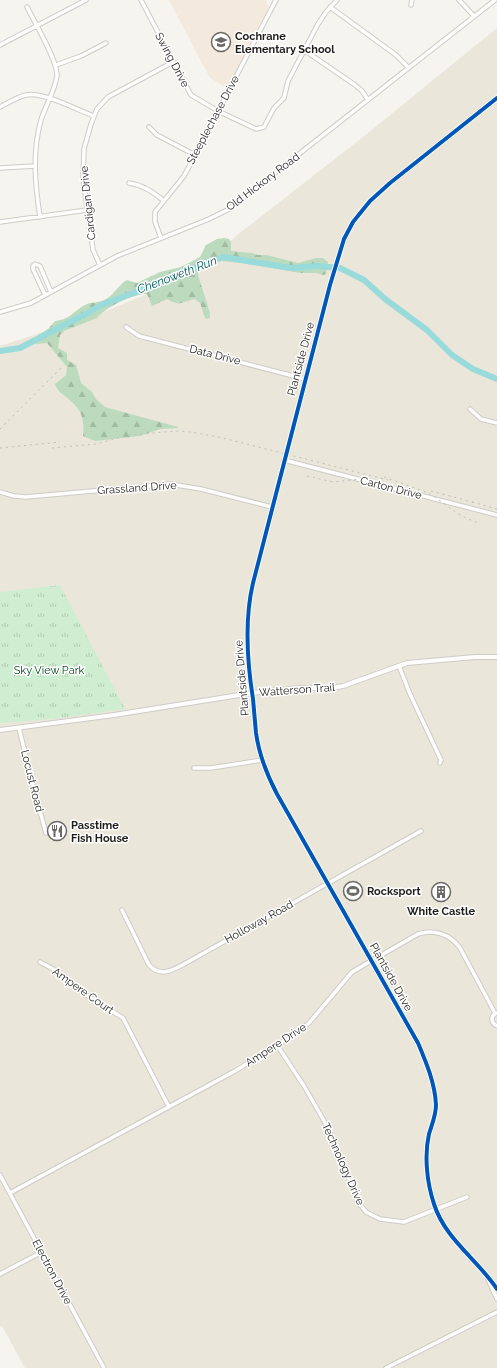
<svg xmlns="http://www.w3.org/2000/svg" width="497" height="1368" font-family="Raleway,sans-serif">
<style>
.built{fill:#eae6da}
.education{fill:#f3e9dd}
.forest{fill:url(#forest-firs)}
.park{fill:url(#park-tufts)}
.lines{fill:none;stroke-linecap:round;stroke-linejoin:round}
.river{stroke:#99dadb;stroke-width:6}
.minor-casing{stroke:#ceccc8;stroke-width:5.5}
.major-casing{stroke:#ceccc8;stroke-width:6}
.minor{stroke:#fefdfc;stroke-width:3.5}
.major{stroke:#fefdfc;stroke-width:4}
.rail{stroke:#bebebd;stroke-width:1;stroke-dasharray:2 4;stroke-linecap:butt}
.cycleway-casing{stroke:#fff;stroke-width:6}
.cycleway{stroke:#0057b8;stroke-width:4}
.labels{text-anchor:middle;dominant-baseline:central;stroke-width:3;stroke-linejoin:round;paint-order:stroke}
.poi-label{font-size:11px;font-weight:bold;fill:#1f1e1b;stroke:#fff;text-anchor:start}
.street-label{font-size:11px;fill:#1f1e1b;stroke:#fff}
.park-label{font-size:11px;fill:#05481d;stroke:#fff}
.water-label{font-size:12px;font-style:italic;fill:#00585b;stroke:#fff}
</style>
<defs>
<pattern id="forest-firs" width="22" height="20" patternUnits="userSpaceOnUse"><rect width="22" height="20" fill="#bcdbbe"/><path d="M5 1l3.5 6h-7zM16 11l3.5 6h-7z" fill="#a1bca3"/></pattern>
<pattern id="park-tufts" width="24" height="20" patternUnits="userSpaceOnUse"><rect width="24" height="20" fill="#cfeed1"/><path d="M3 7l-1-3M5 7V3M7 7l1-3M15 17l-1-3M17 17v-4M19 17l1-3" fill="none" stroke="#b1ccb3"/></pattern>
</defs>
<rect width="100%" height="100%" fill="#f5f4ee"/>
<path class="built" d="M497,28v1340h-472l-23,-42 -2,1v-981l99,-32 96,-40 41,-38 127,-99z"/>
<path class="education" d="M169,0h96l4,7 -42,81 -17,-10z"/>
<path class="forest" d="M224,238l5,1 2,3v9l21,2 6,2h9l31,8 18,-5h7l5,4 -2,12 -3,1 -7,-2h-16l-58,-10 -21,-2 -13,4 -9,5 -1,5 12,38v4l-2,2 -3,-1 -5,-15 -5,-4c-15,3 -14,8 -28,0l-15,7 -5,-12c-13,-1 -43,14 -50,24l-33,13 -4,4 -2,13 9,5v7l9,5 5,18 11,9 4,7 9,8 73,20v1l-18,1 -20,7 -45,5 -12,-5c2,-20 -3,-28 -18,-40 -5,-4 -8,-6 -10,-12l11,-9 1,-8 -20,-24 -11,1 1,-8 11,-7 7,-8c16,-2 17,-9 30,-16 5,-3 15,-2 21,-6 9,-5 12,-14 21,-19l10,3 23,-11 21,-5 19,-10 6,-12 11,-6z"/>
<path class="park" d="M60,585l65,124 -73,10 -52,4v-131z"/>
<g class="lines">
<path class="river" d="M0,351l20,-3 50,-26 16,-8 15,-9 54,-20 33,-15 35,-13 68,11 26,-2 23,2 24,12 21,19 42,31 25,25 21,14 24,10"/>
<defs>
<path id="minor" d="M141,0l50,95 27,16 38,18 8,-2 10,-19 10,-10 4,-17 30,-57 8,-12 11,-12
M459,0l15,16
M411,5l1,-5
M27,7c8,16 29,51 30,67 0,12 -12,33 -16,46 -9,32 -6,64 -1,97
M330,7l66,48 13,13
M0,45l86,-45
M304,50l51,35 7,6 6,9
M56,65l25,-9 25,-13
M497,98l-107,85 -20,18 -17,21 -9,17 -14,46 -77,298c-9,38 -6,78 0,116 1,11 2,23 3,34 3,21 11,42 21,61l141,249c8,19 17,40 18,62 0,10 -4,19 -7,29 -5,22 -2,49 5,70 11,35 43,55 63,85
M0,107c8,-4 17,-10 26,-12 16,-4 51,15 68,21
M149,127l8,8 38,20
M0,168l35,-2
M129,183c14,2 24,9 35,18
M0,222l87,-12
M161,238l-6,-16v-10l29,-36 92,-176
M100,265l-7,-15 -10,-72 1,-29 7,-25 6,-15 11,-12 65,-35
M45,295l-12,-26v-3l2,-2 5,2 11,26
M0,312l31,-9 86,-47 92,-37 20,-10 266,-209
M126,327l13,9 166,43
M470,409l11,10 16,4
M284,460l213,55
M0,492l14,4 12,1 144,-13 31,5 71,18
M399,666l11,28 31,66 -1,3
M19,728l13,54 14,51
M194,768h17l51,-8
M122,910l27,55c12,13 24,5 37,-2l235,-132
M40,962l13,7 32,25 38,24 46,89
M496,1013c-6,4 -5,10 1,13
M277,1045l27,41 19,33 15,32 20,51 8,10 14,7 24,3 63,-25
M0,1175l104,193
M10,1193l225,-122 62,-38 12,-10 43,-51 66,-38c16,-5 32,0 42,14l35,65
M0,1274l42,-22
M487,1277l10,22
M386,1368l111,-56"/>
<path id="major" d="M0,730l114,-15 138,-22 48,-5h32l11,-2 64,-23 68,-6h22"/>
</defs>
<use href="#minor" class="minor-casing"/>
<use href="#major" class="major-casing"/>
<use href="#minor" class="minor"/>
<use href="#major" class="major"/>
<path class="rail" d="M0,429l62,-62
M0,448l60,-6
M52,448l44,-4 33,-9 47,-4 15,1 32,6 165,42
M307,476l26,6 37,-4
M384,477l45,16 28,20 9,5 12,5
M431,491l45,12
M472,502l25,7"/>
<defs>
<path id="cycleway" d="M497,98l-107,85 -20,18 -17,21 -9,17 -14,46 -77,298c-9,38 -6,78 0,116 1,11 2,23 3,34 3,21 11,42 21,61l141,249c8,19 17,40 18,62 0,10 -4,19 -7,29 -5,22 -2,49 5,70 11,35 43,55 63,85"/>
</defs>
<use href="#cycleway" class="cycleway-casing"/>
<use href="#cycleway" class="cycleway"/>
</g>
<defs>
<symbol id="school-ring" viewBox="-11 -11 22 22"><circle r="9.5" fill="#fff" stroke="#6a6965" stroke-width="1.5"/><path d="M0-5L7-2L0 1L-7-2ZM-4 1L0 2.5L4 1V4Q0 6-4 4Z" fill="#6a6965"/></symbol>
<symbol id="restaurant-ring" viewBox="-11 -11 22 22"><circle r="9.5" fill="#fff" stroke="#6a6965" stroke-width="1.5"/><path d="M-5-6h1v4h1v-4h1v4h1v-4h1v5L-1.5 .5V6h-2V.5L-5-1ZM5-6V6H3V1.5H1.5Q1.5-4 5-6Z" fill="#6a6965"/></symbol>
<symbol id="stadium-ring" viewBox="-11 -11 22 22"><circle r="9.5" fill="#fff" stroke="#6a6965" stroke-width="1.5"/><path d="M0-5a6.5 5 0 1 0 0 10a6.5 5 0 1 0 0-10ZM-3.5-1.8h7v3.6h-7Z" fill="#6a6965"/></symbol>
<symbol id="building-ring" viewBox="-11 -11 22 22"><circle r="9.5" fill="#fff" stroke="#6a6965" stroke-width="1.5"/><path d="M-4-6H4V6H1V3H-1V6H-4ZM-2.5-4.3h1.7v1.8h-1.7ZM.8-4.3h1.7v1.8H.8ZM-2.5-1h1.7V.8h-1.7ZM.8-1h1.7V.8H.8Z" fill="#6a6965"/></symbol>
</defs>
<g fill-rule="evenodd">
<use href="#school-ring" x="210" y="31" width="22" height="22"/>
<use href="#restaurant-ring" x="46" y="820" width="22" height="22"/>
<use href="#stadium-ring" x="342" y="880" width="22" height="22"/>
<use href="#building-ring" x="430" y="881" width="22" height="22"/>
</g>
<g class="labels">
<g class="poi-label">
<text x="235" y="36">Cochrane<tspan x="235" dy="13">Elementary School</tspan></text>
<text x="71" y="825">Passtime<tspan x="71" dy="13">Fish House</tspan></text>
<text x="367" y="891">Rocksport</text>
<text x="441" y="911" text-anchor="middle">White Castle</text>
</g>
<g class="street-label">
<text transform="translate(172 60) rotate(62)">Swing Drive</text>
<text transform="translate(213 120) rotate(-62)">Steeplechase Drive</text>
<text transform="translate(263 182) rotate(-37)">Old Hickory Road</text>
<text transform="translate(88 203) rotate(-96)">Cardigan Drive</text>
<text transform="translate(215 355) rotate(14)">Data Drive</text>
<text transform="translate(301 359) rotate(-75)">Plantside Drive</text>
<text transform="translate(137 488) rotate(-4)">Grassland Drive</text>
<text transform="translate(391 488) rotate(14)">Carton Drive</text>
<text transform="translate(242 678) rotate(-95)">Plantside Drive</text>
<text transform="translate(297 690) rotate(-4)">Watterson Trail</text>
<text transform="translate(32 781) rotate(76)">Locust Road</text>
<text transform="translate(259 922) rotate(-29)">Holloway Road</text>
<text transform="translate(391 977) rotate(61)">Plantside Drive</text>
<text transform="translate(83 991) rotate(35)">Ampere Court</text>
<text transform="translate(276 1045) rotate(-33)">Ampere Drive</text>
<text transform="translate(343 1164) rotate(66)">Technology Drive</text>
<text transform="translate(52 1272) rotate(62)">Electron Drive</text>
</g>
<g class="park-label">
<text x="49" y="670">Sky View Park</text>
</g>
<g class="water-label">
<text transform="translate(177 275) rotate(-21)">Chenoweth Run</text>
</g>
</g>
</svg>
